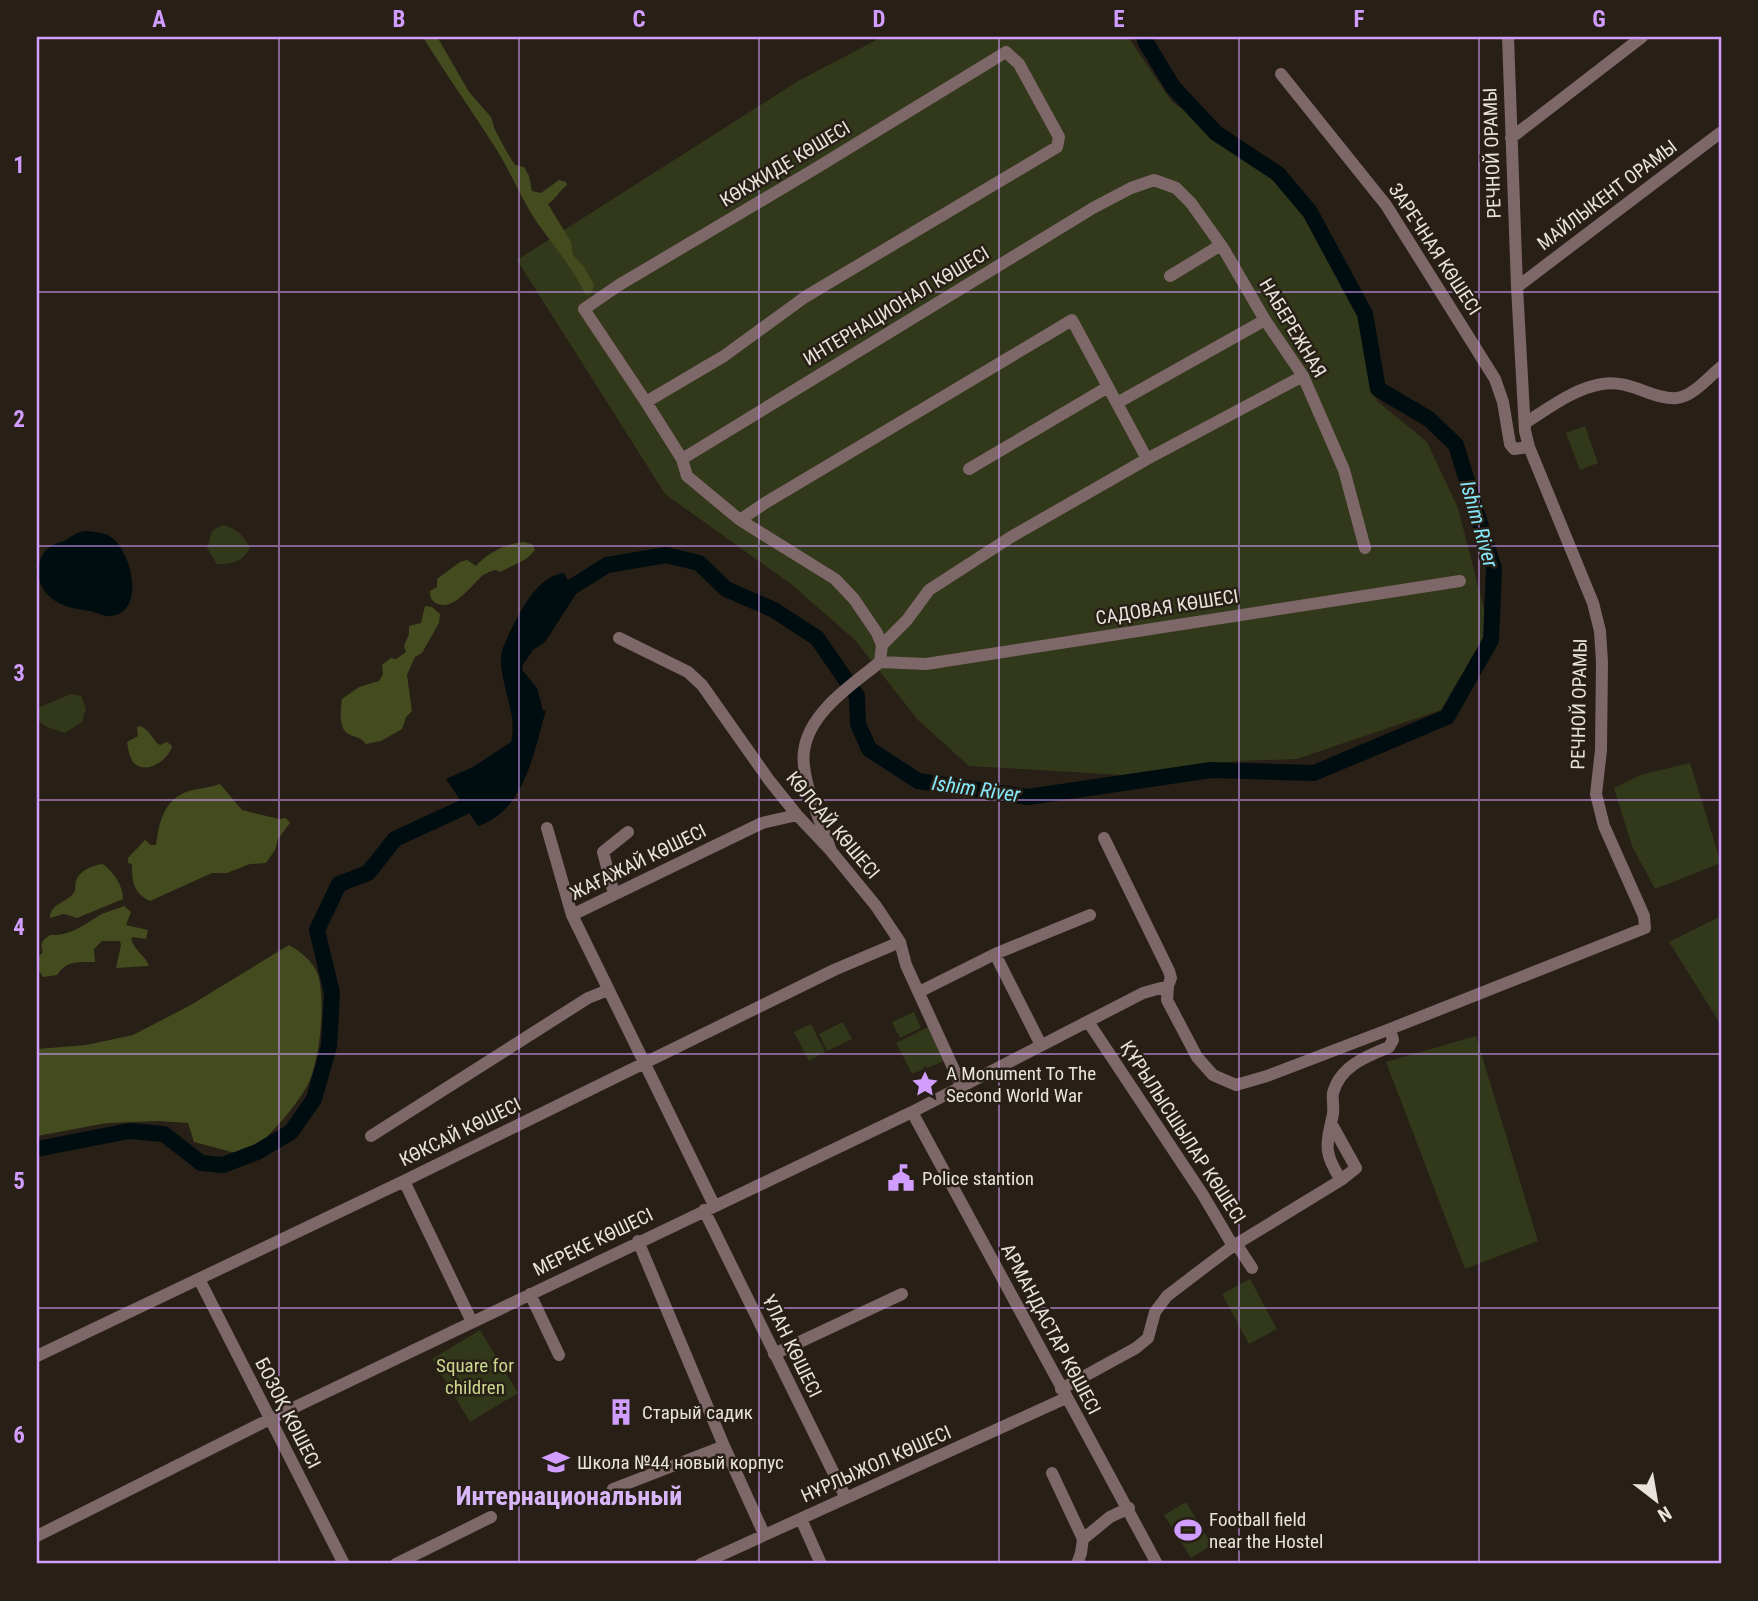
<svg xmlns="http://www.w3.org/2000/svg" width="1758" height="1601" font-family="'Roboto Condensed',sans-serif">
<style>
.green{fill:#32381a}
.forest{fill:#444c1f}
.water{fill:#000d10}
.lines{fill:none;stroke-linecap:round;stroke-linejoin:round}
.river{stroke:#000d10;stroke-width:16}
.minor{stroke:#7e6768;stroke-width:12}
.grid{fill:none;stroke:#d19dfe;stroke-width:2;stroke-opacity:0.55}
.labels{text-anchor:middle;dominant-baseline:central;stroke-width:5;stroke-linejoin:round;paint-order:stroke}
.street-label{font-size:19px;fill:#e9e3dd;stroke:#281f16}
.poi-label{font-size:19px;fill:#e9e3dd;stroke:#281f16;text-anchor:start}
.park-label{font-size:19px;fill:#cad88f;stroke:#281f16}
.water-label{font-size:21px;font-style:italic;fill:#85e9fa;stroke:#281f16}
.district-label{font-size:26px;font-weight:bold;fill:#d9b6fa;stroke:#281f16}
.neatline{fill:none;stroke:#d19dfe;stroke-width:2.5}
.grid-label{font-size:23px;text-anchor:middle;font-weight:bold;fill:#d19dfe}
</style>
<rect width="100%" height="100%" fill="#281f16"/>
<path class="green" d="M882,37h246l44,65 128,89 62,121 15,89 50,41 31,66 31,120 -48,82 -144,49 -59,2 -115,14 -154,-9 -51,-46 -63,-80 -64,-56 -126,-90 -148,-234 281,-179z
M1585,426l13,37 -18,7 -14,-37z
M222,525c15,3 21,10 28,23 -8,14 -17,16 -33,16l-10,-16 5,-17z
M71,694l10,2 5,13 -4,13 -17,11 -18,-6 -10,-7v-12z
M1690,763l31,100 -66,26 -23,-43 -18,-58 26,-13z
M1721,916v109l-52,-83z
M914,1012l7,16 -21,10 -8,-16z
M843,1022l9,17 -25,12 -8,-17z
M811,1024l14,28 -16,9 -15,-29z
M928,1027l16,34 -32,13 -16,-31z
M1476,1036l62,205 -73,28 -79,-207z
M1250,1279l27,50 -28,15 -27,-50z
M480,1330l38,63 -48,29 -38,-63z
M1186,1502l26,43 -21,13 -27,-43z"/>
<path class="forest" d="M423,37h13l3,3 30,52 22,25 4,13 13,24 7,11 9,2 5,9 3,15 9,2 18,-13 7,2 1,3c-8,6 -11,14 -19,19l23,38 2,13 11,12 10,18 -2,7 -6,3c-12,-25 -29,-45 -45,-67 -19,-26 -30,-57 -48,-84 -23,-36 -48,-71 -70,-107z
M523,542l9,2 3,6 -9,9 -26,13 -5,-2c-5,2 -12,4 -15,8 -10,9 -26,32 -42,26 -6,-2 -8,-6 -8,-13l7,-4v-8l23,-17 7,-2 9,6c11,-13 29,-22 47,-24z
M425,606l7,1 8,7 -1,9 -17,30 -7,4 -8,18 5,36 -6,6 -4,12 -21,12 -15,3c-6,-8 -12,-6 -19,-11 -9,-7 -6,-25 -5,-34l17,-12 20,-6 4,-7 -1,-9 9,-7 5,1 10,-7 -2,-6 5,-12v-8l12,-3z
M141,726c11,6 12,16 19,19l7,-3 5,4c-2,12 -24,29 -37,18 -5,-4 -7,-15 -8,-22l11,-6 -1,-9z
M220,784l22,26 37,9 7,-1 4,5 -12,16 -3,11 -9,13 -16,1 -23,9h-15l-62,28c-17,-8 -18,-20 -18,-37l-4,-1v-5l17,-18 6,5h5c3,-24 9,-49 37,-55 9,-2 18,-3 27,-6z
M103,864c11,9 20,21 20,35l-46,19 -13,-4 -14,4c0,-14 15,-15 23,-24 4,-6 1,-5 3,-12 2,-11 17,-17 27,-18z
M124,906l7,6 -5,13 22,5 -2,9 -13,-2 -2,2c4,12 14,16 18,27l-33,2 5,-23 -1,-4h-18l-8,8 1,13c-15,0 -29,-2 -38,13l-14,2 -6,-10v-9l6,-6c-4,-9 0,-12 7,-17 22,1 34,-11 52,-21 7,-3 15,-5 22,-8z
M289,945c12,7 24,16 29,30 8,26 2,88 -11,111 -16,28 -38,49 -60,70l-53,-14 -6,-19 -30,-2 -51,2 -70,13v-87l49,-4 47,-10 56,-29z"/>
<path class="water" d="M85,531c9,1 18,1 26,6 21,15 35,75 0,79 -7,1 -15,-4 -21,-5 -13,-2 -24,-3 -36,-11 -19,-12 -22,-40 -3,-54 4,-3 10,-3 15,-6 7,-4 10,-8 19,-9z
M564,573l12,21 -31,48 -12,8 -11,16 1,5 14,17 6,23 3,-1c-12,41 -21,101 -68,116l-32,-47 27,-12 38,-25c7,-30 -11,-55 -10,-86 0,-6 5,-14 7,-20 11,-22 28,-60 56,-63z"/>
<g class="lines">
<path class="river" d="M556,597l51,-32 59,-10 33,8 27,26 48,21 43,28 40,58 1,28 11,25 49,32 110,16 183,-27 103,3 133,-56 44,-77 3,-71 -38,-124 -27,-26 -51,-30 -13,-75 -55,-102 -32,-38 -62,-41 -43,-46 -28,-46v-4
M37,1149l92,-18 35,3 37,29 22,2 34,-13 34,-20 23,-33 15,-53 3,-53 -15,-63 22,-46 29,-11 27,-34 67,-31 16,-16"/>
<path class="minor" d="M1281,74l105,131 109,174 8,23 7,42 4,5 15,-2
M1511,138l131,-101
M1170,276l51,-31
M1517,287l203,-154
M646,402l78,-46 81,-59 252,-150 2,-10 -40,-73 -13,-12 -193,118 -194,115 -35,24 62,93 36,57 5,17 53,44 95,59 19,20 23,34 5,12 -2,17c-28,23 -71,50 -76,89 -4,28 18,73 27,100
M1117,403l148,-83
M1525,423c24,-15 50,-35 77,-39 28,-5 51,16 75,14 15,-1 33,-22 44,-31
M682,459l411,-251 38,-20 23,-8 22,8 15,15 32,45 42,72 38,56 41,94 21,78
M969,469l139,-82
M740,520l25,-17 307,-183 75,139
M619,638l69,34 14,13 67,95 28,35 34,36 45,55 24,36 6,23 55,120
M882,645l25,-25 22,-30 82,-53 136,-78 156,-83
M880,662l46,2 534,-83
M547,828l25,87
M1104,838l65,133 2,7 -3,8 -1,14 30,57 16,18 23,10 31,-9 123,-47 255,-101 -1,-12 -40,-90 -8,-32 5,-44 1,-88 -2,-31 -7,-28 -64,-156 -4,-16 -8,-144 -9,-250
M614,894l-11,-42 25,-20
M995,954l46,91
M919,992l76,-38 95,-39
M1089,1023l114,172 30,51
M912,1112c82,151 164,301 245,452
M1331,1123l25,45 -15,12
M371,1136l217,-138 20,-8
M404,1181l68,141
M714,1205l-142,-290 190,-92 35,-8
M704,1210l142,288
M638,1241l86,205 40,88
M1237,1245l15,23
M199,1279l145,285
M530,1294l29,61
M774,1354l128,-60
M37,1356l367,-175 430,-211 66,-28
M1061,1389l75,-41 12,-10 7,-26 12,-16 38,-29 28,-21 108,-66c-18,-28 -15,-34 -8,-66 1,-7 -1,-14 0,-21 7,-27 34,-37 56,-46l4,-7 -3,-11
M1052,1473l31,66 -2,14 -4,11
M613,1489l111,-43
M801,1519l20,45
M37,1536l233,-117 642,-307 231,-119 25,-7
M1083,1539l27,-22 19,-9
M396,1564l95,-47
M701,1564l365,-166"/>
</g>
<path class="grid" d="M279,37v1527M519,37v1527M759,37v1527M999,37v1527M1239,37v1527M1479,37v1527M37,292h1684M37,546h1684M37,800h1684M37,1054h1684M37,1308h1684"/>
<defs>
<symbol id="sight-bare" viewBox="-9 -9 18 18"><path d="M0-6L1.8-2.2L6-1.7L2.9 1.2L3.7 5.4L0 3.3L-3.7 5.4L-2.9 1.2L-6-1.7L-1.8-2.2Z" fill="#d19dfe" stroke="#281f16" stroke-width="2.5" paint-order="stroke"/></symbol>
<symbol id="civic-bare" viewBox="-9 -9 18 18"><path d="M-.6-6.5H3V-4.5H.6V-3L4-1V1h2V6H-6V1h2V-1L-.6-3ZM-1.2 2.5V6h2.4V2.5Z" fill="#d19dfe" stroke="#281f16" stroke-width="2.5" paint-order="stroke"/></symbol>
<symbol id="building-bare" viewBox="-9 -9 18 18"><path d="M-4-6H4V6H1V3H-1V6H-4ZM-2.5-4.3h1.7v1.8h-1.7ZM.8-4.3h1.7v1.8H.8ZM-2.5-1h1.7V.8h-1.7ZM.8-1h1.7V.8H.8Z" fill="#d19dfe" stroke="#281f16" stroke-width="2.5" paint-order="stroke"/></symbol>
<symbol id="school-bare" viewBox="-9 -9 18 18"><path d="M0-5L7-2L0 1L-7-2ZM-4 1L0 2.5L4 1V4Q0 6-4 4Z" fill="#d19dfe" stroke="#281f16" stroke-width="2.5" paint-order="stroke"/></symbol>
<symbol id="stadium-bare" viewBox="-9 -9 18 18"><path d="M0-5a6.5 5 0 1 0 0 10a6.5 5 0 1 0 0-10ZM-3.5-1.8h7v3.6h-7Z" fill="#d19dfe" stroke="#281f16" stroke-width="2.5" paint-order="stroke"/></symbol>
</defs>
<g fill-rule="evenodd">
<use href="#sight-bare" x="906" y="1065" width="38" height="38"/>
<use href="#civic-bare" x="882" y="1159" width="38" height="38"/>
<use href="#building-bare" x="602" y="1393" width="38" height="38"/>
<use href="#school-bare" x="537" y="1443" width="38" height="38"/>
<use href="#stadium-bare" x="1169" y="1511" width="38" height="38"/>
</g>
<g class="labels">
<g class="street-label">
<text transform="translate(1492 153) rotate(-92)">РЕЧНОЙ ОРАМЫ</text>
<text transform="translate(785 164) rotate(-31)">КӨКЖИДЕ КӨШЕСІ</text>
<text transform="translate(1607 195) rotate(-37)">МАЙЛЫКЕНТ ОРАМЫ</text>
<text transform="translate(1435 249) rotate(57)">ЗАРЕЧНАЯ КӨШЕСІ</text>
<text transform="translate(896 306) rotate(-31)">ИНТЕРНАЦИОНАЛ КӨШЕСІ</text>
<text transform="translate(1293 328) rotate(59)">НАБЕРЕЖНАЯ</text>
<text transform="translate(1167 607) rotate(-9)">САДОВАЯ КӨШЕСІ</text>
<text transform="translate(1579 704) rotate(-89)">РЕЧНОЙ ОРАМЫ</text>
<text transform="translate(833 825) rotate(50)">КӨЛСАЙ КӨШЕСІ</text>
<text transform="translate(638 862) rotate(-26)">ЖАҒАЖАЙ КӨШЕСІ</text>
<text transform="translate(460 1132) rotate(-26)">КӨКСАЙ КӨШЕСІ</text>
<text transform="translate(1183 1132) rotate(57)">ҚҰРЫЛЫСШЫЛАР КӨШЕСІ</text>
<text transform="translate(593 1242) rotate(-26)">МЕРЕКЕ КӨШЕСІ</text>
<text transform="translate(1051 1329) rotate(62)">АРМАНДАСТАР КӨШЕСІ</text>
<text transform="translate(792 1346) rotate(64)">ҰЛАН КӨШЕСІ</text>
<text transform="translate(288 1413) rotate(63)">БОЗОҚ КӨШЕСІ</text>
<text transform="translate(876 1464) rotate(-24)">НҰРЛЫЖОЛ КӨШЕСІ</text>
</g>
<g class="poi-label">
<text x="946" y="1073">A Monument To The<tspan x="946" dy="22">Second World War</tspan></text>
<text x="922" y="1178">Police stantion</text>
<text x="642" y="1412">Старый садик</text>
<text x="577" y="1462">Школа №44 новый корпус</text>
<text x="1209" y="1519">Football field<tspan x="1209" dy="22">near the Hostel</tspan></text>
</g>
<g class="park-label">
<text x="475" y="1365">Square for<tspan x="475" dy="22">children</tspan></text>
</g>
<g class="water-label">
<text transform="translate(1479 524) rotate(74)">Ishim River</text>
<text transform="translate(976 789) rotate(8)">Ishim River</text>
</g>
<g class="district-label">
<text x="569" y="1496">Интернациональный</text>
</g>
</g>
<rect width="1758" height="1601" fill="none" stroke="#281f16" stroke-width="77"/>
<g transform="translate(1656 1500) rotate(149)" stroke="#281f16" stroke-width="5" paint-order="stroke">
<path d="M0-5L12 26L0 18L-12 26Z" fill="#e9e3dd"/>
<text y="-10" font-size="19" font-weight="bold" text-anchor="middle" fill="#e9e3dd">N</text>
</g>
<rect x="38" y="38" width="1682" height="1524" class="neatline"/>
<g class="grid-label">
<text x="159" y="27">A</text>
<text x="399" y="27">B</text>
<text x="639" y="27">C</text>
<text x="879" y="27">D</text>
<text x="1119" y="27">E</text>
<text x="1359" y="27">F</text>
<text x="1599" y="27">G</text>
<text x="19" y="173">1</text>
<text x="19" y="427">2</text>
<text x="19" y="681">3</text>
<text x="19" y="935">4</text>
<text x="19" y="1189">5</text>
<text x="19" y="1443">6</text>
</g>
</svg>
